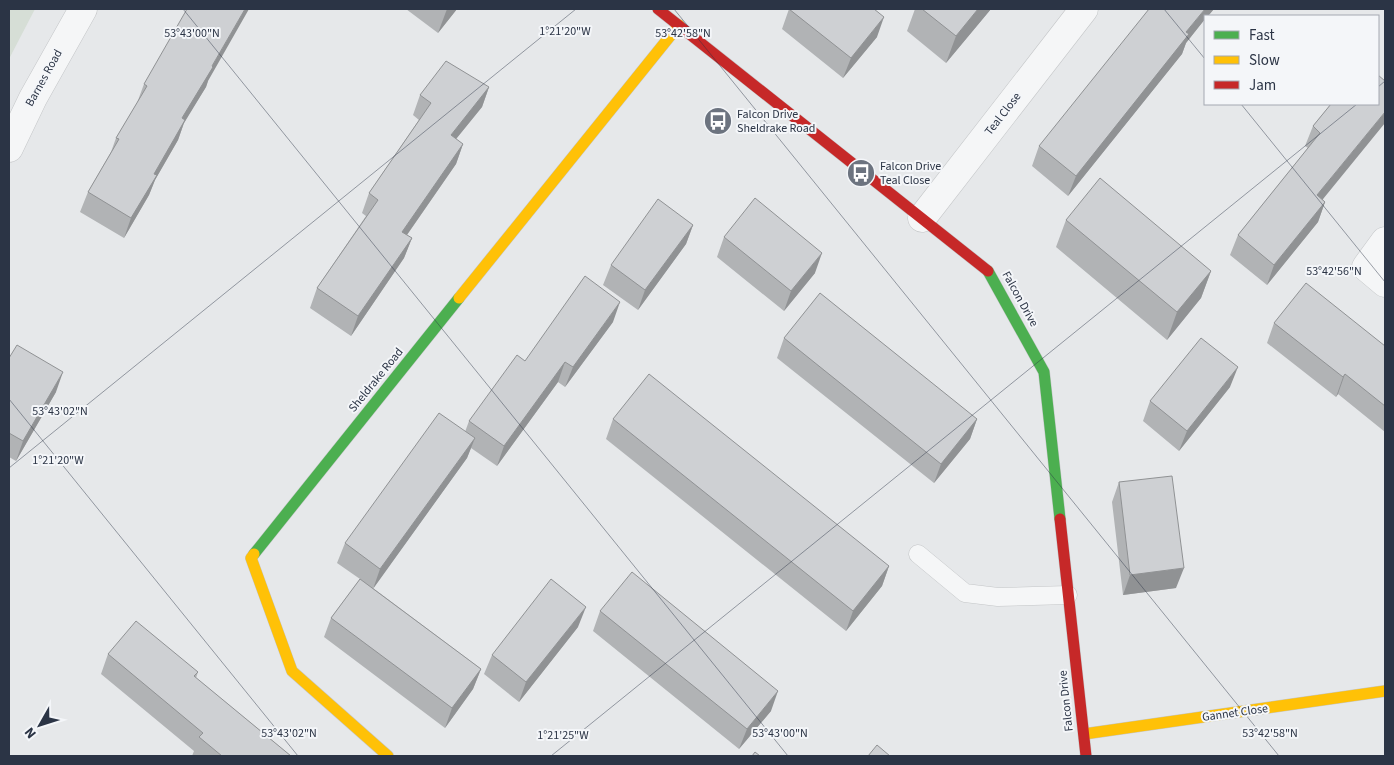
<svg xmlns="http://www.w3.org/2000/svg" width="1394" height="765" font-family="'Source Sans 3',sans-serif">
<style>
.green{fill:#d6ded6}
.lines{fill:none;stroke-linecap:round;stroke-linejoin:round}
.lane-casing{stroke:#c4c6c8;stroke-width:19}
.street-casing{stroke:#c4c6c8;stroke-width:29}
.fast-casing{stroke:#c4c6c8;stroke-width:12}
.slow-casing{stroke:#c4c6c8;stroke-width:12}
.jam-casing{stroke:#c4c6c8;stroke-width:12}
.lane{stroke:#f5f6f7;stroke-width:18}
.street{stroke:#f5f6f7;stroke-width:28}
.fast{stroke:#4caf50;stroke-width:11}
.slow{stroke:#ffc107;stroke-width:11}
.jam{stroke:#c62828;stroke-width:11}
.wall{fill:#b1b3b5}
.shaded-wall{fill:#909294}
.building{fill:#ced0d3;stroke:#909294}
.ticks{fill:none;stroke:#2b3445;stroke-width:1;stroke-opacity:0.45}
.labels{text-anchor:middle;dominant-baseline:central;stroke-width:4;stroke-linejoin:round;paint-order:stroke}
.street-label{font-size:12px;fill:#2b3445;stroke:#f4f6f9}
.poi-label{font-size:12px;fill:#2b3445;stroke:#f4f6f9;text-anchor:start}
.ticks-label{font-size:12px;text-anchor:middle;fill:#2b3445;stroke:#f4f6f9;stroke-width:4;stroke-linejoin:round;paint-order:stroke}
</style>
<rect width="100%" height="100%" fill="#e6e8ea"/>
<path class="green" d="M9,9h26l-26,50z"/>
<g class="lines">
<defs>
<path id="lane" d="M918,554l47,39 33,4 70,-2"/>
<path id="street" d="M9,148l24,-50 50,-89
M922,218l162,-209
M1385,241l-19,26 19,16"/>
<path id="fast" d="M988,271l56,101 16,147
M254,554l205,-256"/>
<path id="slow" d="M459,298l220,-273
M254,554l-3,4 41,113 96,85
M1084,734l301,-43"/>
<path id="jam" d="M658,9l330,262
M1060,519l26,237"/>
</defs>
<use href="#lane" class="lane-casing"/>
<use href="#street" class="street-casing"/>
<use href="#fast" class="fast-casing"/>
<use href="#slow" class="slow-casing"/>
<use href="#jam" class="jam-casing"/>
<use href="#lane" class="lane"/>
<use href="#street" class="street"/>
<use href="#fast" class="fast"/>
<use href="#slow" class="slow"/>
<use href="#jam" class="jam"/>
</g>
<path class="wall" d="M406,9h51l-19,24z
M789,9l88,28 -34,41 -61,-49z
M915,9h76l-45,54 -39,-32z
M1214,9l-6,7h-3v3l-19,24 -4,11 -114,142 -36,-30 7,-20z
M208,81l-2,6 -21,33 -7,20 -23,40 -6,15 -25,43 -44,-26 8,-20 23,-40 5,-14 21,-35 7,-19z
M489,87l-7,20 -26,32 7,5 -7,20 -49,71 5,3 -8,20 -53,78 -41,-28 7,-20 49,-72 -4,-3 7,-20 50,-73 -6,-5 7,-20z
M1331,104l-8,96 2,2 -7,20 -51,63 -37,-30 8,-20 70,-87 -3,-2 8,-20z
M1066,220l145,51 -10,27 -34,42 -111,-93z
M693,225l-7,19 -48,66 -35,-25 8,-20z
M724,237l91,36 -31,38 -67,-54z
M613,322l-48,65 -7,-5 -61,84 -26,-18 -4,10 -94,130 108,81 -8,20 -28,39 -121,-91 7,-19 29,-39 -23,-16 8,-20 120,-111 4,-11 56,-60z
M1274,323l111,23v86l-47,-38 -2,3 -69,-54z
M784,338l193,81 -7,20 -36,44 -157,-125z
M9,358l47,34 -40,69 -7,-4z
M1230,387l-51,64 -36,-30 7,-20z
M613,419l276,147 -7,20 -36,45 -240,-192z
M1119,482l57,106 -53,7 -11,-93z
M600,611l171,100 -32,38 -146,-118z
M578,627l-59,75 -35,-28 8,-19z
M108,654l90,18 -2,6 95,78h-99l2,-5 -93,-77z"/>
<path class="shaded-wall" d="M245,9h4l-41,72 -2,6 -31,51 7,-20z
M447,9h10l-19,24z
M978,9h13l-45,54 10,-27z
M1205,9h9l-6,7h-3v3l-19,24 -4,11 -114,142 8,-20 110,-144z
M884,17l-7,20 -34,41 8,-20z
M489,87l-7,20 -39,48 8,-20z
M1385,112v11l-75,92 7,-20z
M185,120l-7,20 -23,40 -6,15 -25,43 7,-20 23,-44z
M463,144l-7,20 -61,88 7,-20z
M1325,202l-7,20 -51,63 7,-20z
M693,225l-7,19 -48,66 7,-20z
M412,238l-8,20 -53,78 7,-20z
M822,253l-7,20 -31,38 7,-20z
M1211,271l-10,27 -34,42 10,-28z
M620,302l-7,20 -48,65 8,-20z
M565,362l-7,20 -61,84 7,-20z
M1238,367l-8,20 -51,64 8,-20z
M63,372l-7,20 -40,69 7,-20z
M1345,374l-7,20 -2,3 7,-20z
M977,419l-7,20 -36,44 7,-19z
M475,438l-8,20 -94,131 7,-20z
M889,566l-7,20 -36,45 7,-20z
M1184,568l-8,20 -53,7 7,-20z
M586,607l-8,20 -59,75 7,-20z
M481,669l-8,20 -28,39 7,-20z
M778,691l-7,20 -32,38 8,-20z"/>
<path class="building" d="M187,9h58l-33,57 1,1 -31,51 3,2 -31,54 3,1 -26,43 -43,-26 31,-53 -3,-1 31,-52 -3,-2z
M789,9h85l10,8 -33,41z
M922,9h56l-22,27z
M1149,9h56l-19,23 3,2 -113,142 -37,-30z
M446,61l43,26 -38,48 12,9 -61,88 10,6 -54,78 -41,-28 61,-88 -9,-7 62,-90 -11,-8z
M1378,75l7,6v31l-68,83 8,7 -51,63 -36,-30 82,-102 -7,-7 18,-22h47z
M1100,178l111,93 -34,41 -111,-92z
M755,198l67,55 -31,38 -67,-54z
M658,199l35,26 -48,65 -34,-25z
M585,276l35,26 -47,65 -8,-5 -61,84 -35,-25 48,-66 8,6z
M1306,283l79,63v60l-40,-32 -2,3 -69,-54z
M820,293l157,126 -36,45 -157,-126z
M1201,338l37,29 -51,64 -37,-30z
M17,345l46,27 -40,69 -14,-8v-75z
M649,374l240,192 -36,45 -240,-192z
M439,413l36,25 -95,131 -35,-26z
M1172,476l12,92 -54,7 -11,-93z
M632,572l146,119 -31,38 -147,-118z
M360,579l121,90 -29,39 -121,-90z
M551,579l35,28 -60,75 -34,-27z
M136,621l62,51 -4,4 97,80h-69l-23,-19 4,-4 -95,-79z
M877,745l13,11h-22z
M755,752l5,4h-8z"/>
<path class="ticks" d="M183,9l605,747M674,9l605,747M1164,9l41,50M1378,87l7,-6M1241,104l144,178M9,399l289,357M9,468l567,-459M551,756l806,-652"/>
<defs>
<symbol id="bus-disc" viewBox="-11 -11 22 22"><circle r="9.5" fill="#6c737f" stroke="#f4f6f9"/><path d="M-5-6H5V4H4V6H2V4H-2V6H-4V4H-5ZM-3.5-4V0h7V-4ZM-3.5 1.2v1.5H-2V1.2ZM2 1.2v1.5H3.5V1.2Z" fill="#fff"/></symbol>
</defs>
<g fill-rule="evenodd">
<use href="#bus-disc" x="702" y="105" width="32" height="32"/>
<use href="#bus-disc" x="845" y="157" width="32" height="32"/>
</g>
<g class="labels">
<g class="street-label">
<text transform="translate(44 78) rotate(-61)">Barnes Road</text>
<text transform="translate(1003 114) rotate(-52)">Teal Close</text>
<text transform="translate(1020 299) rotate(61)">Falcon Drive</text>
<text transform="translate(376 380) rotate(-51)">Sheldrake Road</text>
<text transform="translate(1066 701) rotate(-96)">Falcon Drive</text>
<text transform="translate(1235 713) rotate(-8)">Gannet Close</text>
</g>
<g class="poi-label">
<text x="737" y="114">Falcon Drive<tspan x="737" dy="14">Sheldrake Road</tspan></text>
<text x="880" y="166">Falcon Drive<tspan x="880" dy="14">Teal Close</tspan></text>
</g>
</g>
<g class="ticks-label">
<text x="565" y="35">1°21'20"W</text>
<text x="192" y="37">53°43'00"N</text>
<text x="683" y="37">53°42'58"N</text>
<text x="1334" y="275">53°42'56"N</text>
<text x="60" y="415">53°43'02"N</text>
<text x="58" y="464">1°21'20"W</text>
<text x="289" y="737">53°43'02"N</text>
<text x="780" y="737">53°43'00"N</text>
<text x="1270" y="737">53°42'58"N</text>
<text x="563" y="739">1°21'25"W</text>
</g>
<rect width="1394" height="765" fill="none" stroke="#2b3445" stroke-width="20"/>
<rect x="1204" y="15" width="175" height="90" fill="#f4f6f9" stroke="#a4a8b1"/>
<rect x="1214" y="31" width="25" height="8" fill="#4caf50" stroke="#a4a8b1"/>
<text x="1249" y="40" font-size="15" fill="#2b3445">Fast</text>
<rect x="1214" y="56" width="25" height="8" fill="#ffc107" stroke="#a4a8b1"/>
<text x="1249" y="65" font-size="15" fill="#2b3445">Slow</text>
<rect x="1214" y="81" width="25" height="8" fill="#c62828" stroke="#a4a8b1"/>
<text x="1249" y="90" font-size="15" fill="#2b3445">Jam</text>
<g transform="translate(40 725) rotate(231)" stroke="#f4f6f9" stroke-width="4" paint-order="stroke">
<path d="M0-4L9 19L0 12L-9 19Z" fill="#2b3445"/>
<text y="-8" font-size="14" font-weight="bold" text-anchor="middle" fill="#2b3445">N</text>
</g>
</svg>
